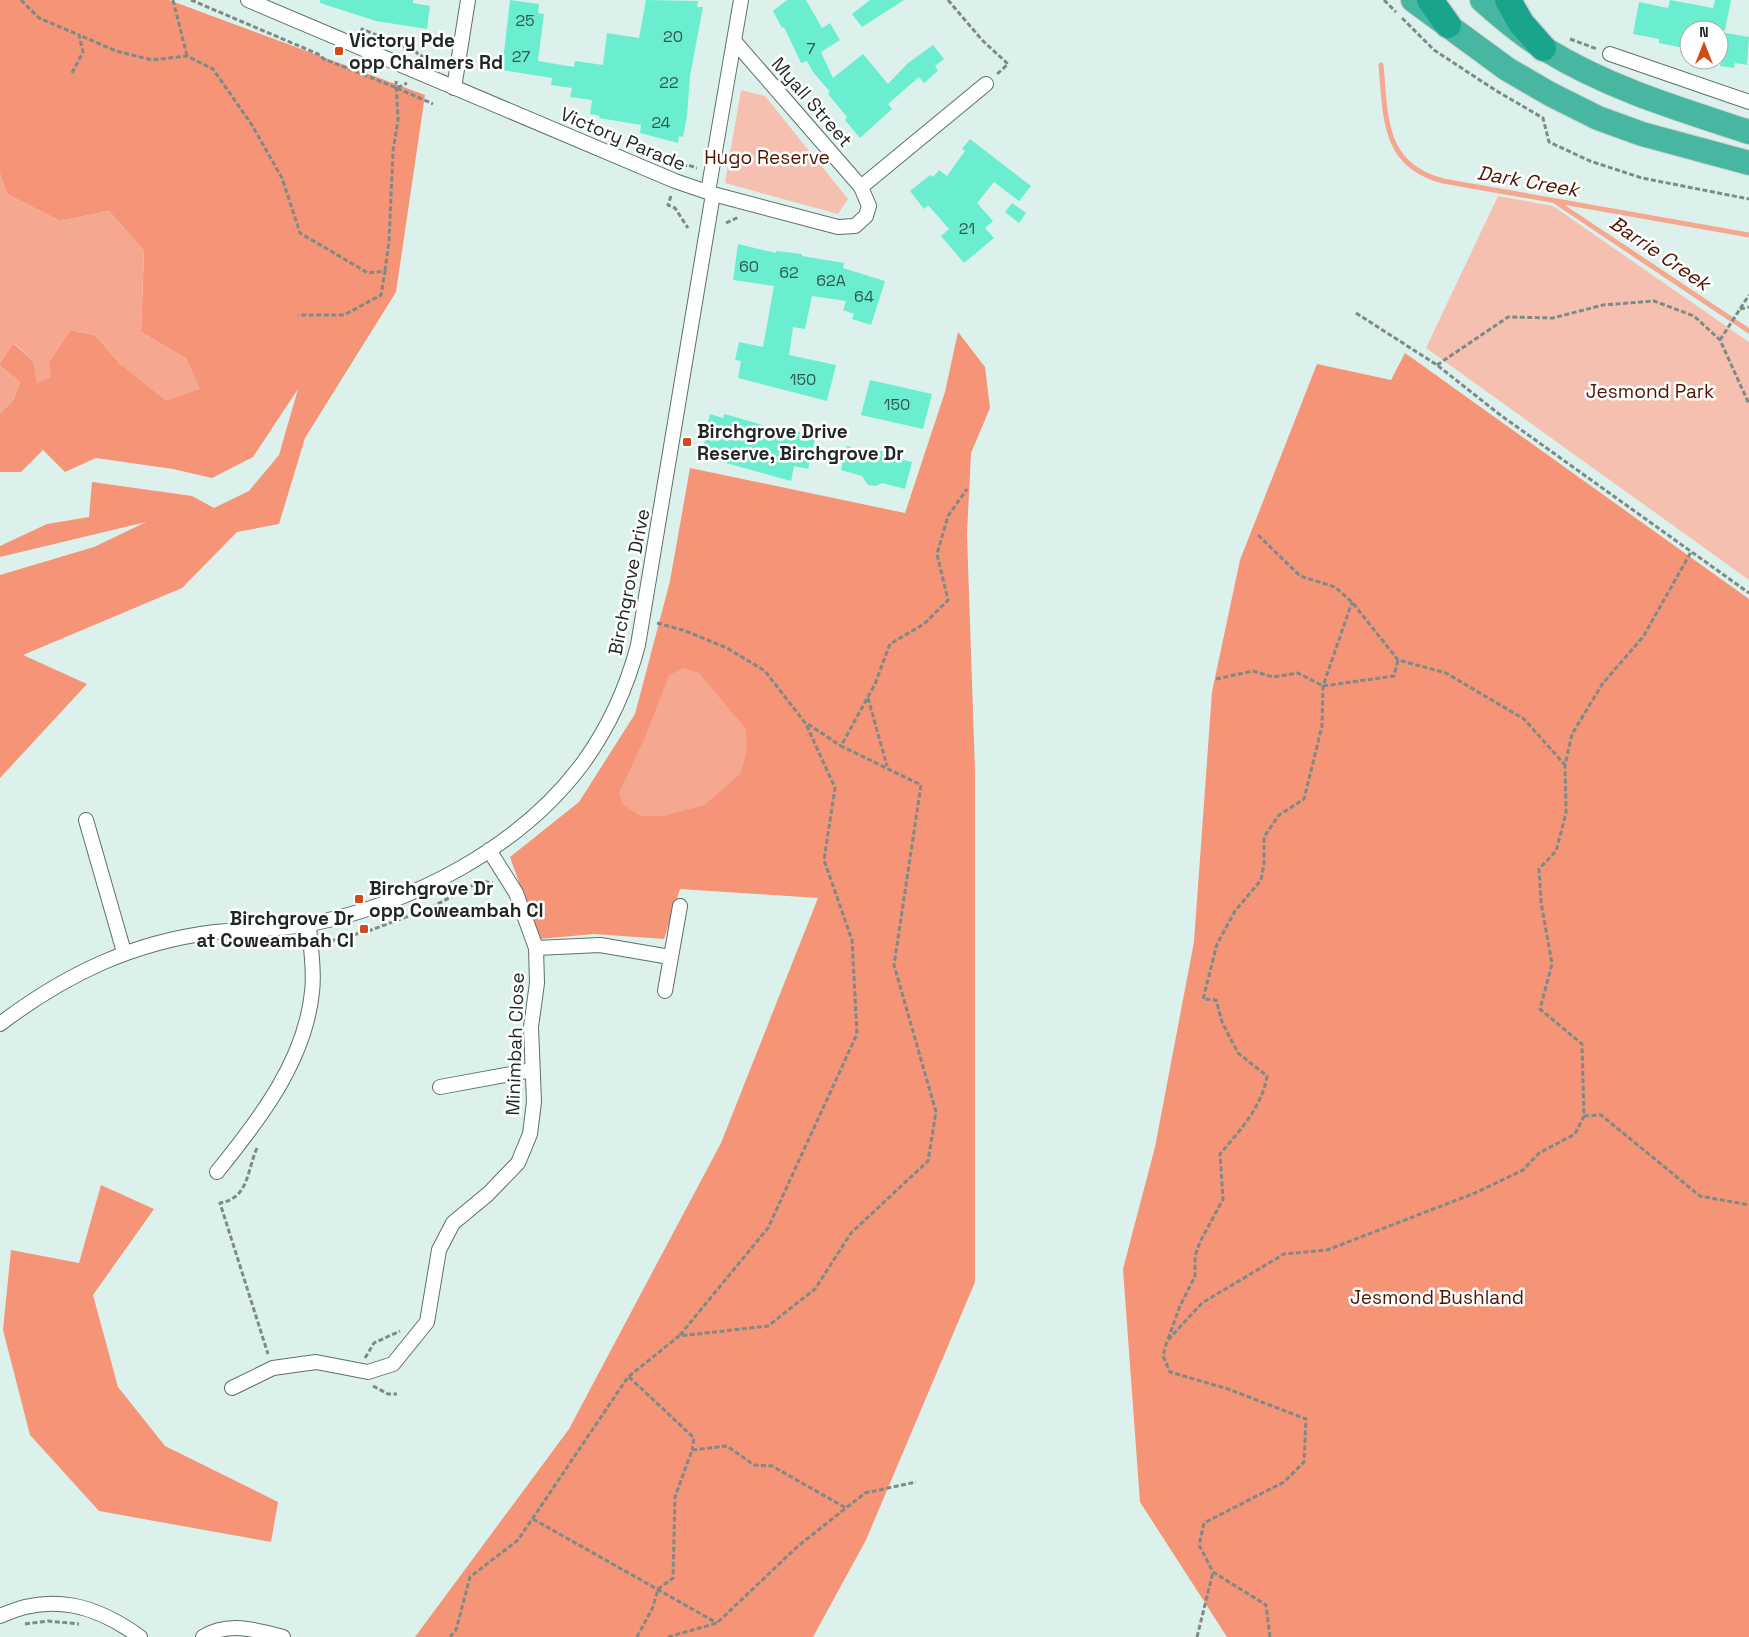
<svg xmlns="http://www.w3.org/2000/svg" width="1749" height="1637" font-family="'Space Grotesk',sans-serif">
<style>
.green{fill:#f5c0b0}
.forest{fill:#f59476}
.water{fill:#f5a78f}
.lines{fill:none;stroke-linecap:round;stroke-linejoin:round}
.stream{stroke:#f5a78f;stroke-width:5}
.building{fill:#6beed0}
.minor-casing{stroke:#5e706b;stroke-width:16}
.trunk-casing{stroke:#cecfcf;stroke-width:26}
.motorway-casing{stroke:#cecfcf;stroke-width:29}
.path{stroke:#7d8b87;stroke-width:3;stroke-dasharray:5 2.5;stroke-linecap:butt}
.minor{stroke:#fff;stroke-width:14}
.trunk{stroke:#47b7a2;stroke-width:24}
.motorway{stroke:#19a58b;stroke-width:26}
.poi-dot{fill:#d14a1a;stroke:#fff;stroke-width:2}
.labels{text-anchor:middle;dominant-baseline:central;stroke-width:5;stroke-linejoin:round;paint-order:stroke}
.number-label{font-size:16px;fill:#32584f}
.poi-label{font-size:19px;font-weight:bold;fill:#1f2624;stroke:#fff;text-anchor:start}
.street-label{font-size:19px;fill:#1f2624;stroke:#fff}
.park-label{font-size:19px;fill:#4f1402;stroke:#fff}
.water-label{font-size:20px;font-style:italic;fill:#4f1401;stroke:#fff}
</style>
<rect width="100%" height="100%" fill="#dcf1eb"/>
<path class="green" d="M741,90l24,6 83,103 -10,15 -113,-31z
M1498,196l55,10 196,136v238l-323,-232z"/>
<path class="forest" d="M0,0h169l256,95 -29,197 -91,146 -26,86 -42,8 -55,56 -159,67 64,29 -87,94v-203l94,-28 52,-25 -146,35v-11l47,-22 42,-7 3,-35 100,14 22,12 35,-17 30,-36 19,-66 -45,68 -41,21 -39,-9 -77,-11 -31,14 -22,-22 -22,22h-21v-59l14,-14 6,-17 -20,-16v-3l13,-20 20,18 16,1 21,-32 25,5 26,30 66,-6 -46,-27 3,-81 -35,-40 -49,10 -53,-27 -7,-20z
M958,332l27,35 5,41 -19,45 -4,81 8,236v512l-109,258 -53,97h-398l154,-208 152,-286 97,-245 -138,-9 -16,50 -70,-5 -55,5 -29,-82 69,-55 56,-88 35,-133 20,-113 215,45 40,-121z
M1405,353l344,246v1038h-522l-87,-135 -17,-233 32,-122 39,-205 18,-250 28,-132 77,-196 74,16z
M101,1185l53,24 -61,86 25,92 47,59 113,56 -7,40 -172,-31 -69,-76 -27,-105 8,-80 68,13z"/>
<path class="water" d="M0,174l7,20 53,27 49,-10 35,40 -3,81 46,27 13,30 -34,12 -45,-36 -26,-30 -25,-5 -21,32 2,15 -14,7 -4,-23 -19,-18 -14,20z
M0,366l20,16 -6,17 -14,14z
M684,668l15,5 47,56 1,21 -6,23 -36,32 -41,11h-23l-18,-11 -4,-12 26,-56 24,-62z"/>
<g class="lines">
<path class="stream" d="M1381,65c5,52 1,100 62,116l306,54
M1556,202l193,129"/>
</g>
<path class="building" d="M320,0h93v3l17,3 -3,23 -51,-8 -56,-18z
M510,0l29,4 -1,9 6,1 -6,47 36,6 1,-6 28,4 4,-32 32,5 7,-38 52,1 -1,6h6l-13,69 -3,40 -4,21 -4,-1 -1,7 -38,-10 1,-8 -42,-7 1,-2 -10,-2 2,-14 -22,-3 2,-9 -21,-3 1,-7 -50,-8z
M787,0h19l16,28 8,-5 10,17 -19,12 12,26 30,-24 25,30 20,-21 25,-18 11,14 -9,7 3,5 -14,12 -5,-6 -31,27 4,5 -32,29 -15,-18 2,-3 -19,-23 2,-2 -17,-20 -6,-11 -6,2 -17,-36 -2,1 -9,-17z
M870,0h34l-42,27 -10,-13z
M1670,0l43,8 2,-8h16l-6,30h-36v19l-30,-6v-4l-26,-5 6,-32 29,6z
M1726,33l23,4 -2,28 -12,-2 -1,5 -14,-2z
M970,139l61,47 -12,15 -25,-19 -17,21 16,18 -8,7 9,10 -30,25 -23,-27 8,-7 -21,-24 -4,4 -14,-18 20,-16 3,2 6,-7 8,6 18,-25 -3,-2z
M1012,203l14,10 -7,10 -14,-11z
M738,244l38,9v-2l26,3v2l42,7 -1,5 42,13 -14,44 -19,-6 2,-5 -11,-4 3,-9 -34,-5 -7,33 -12,-2 -4,28 47,10 -9,36 -89,-23 3,-17 -6,-1 4,-18 24,5 11,-61 -41,-6z
M870,380l62,14 -9,35 -62,-14z
M710,414l13,4 1,-4 8,2 50,15 1,-3 17,4 -1,3 16,4 -7,30 -14,-3 -3,15 -91,-25 8,-25h-2z
M846,446l21,5h16l-1,3 30,8 -7,27 -23,-6 -6,3 -8,-1 -6,-9 -21,-6z"/>
<g class="lines">
<defs>
<path id="minor" d="M248,0l427,181 38,13 125,33 17,-1 11,-10 3,-10 -8,-19 125,-103
M735,42l126,145
M1610,54l139,48
M454,88l14,-88
M708,192l33,-192
M86,820l38,132
M536,948l64,-3 70,12
M665,991l15,-85
M0,1024c66,-50 133,-82 215,-92 32,-3 63,-2 95,-8 102,-20 210,-76 273,-161 26,-36 44,-76 55,-118l75,-451
M440,1087l92,-17
M217,1172c42,-52 88,-111 95,-180 3,-22 -2,-46 -3,-68
M232,1388l41,-20 43,-6 52,10 25,-8 34,-42 12,-72 14,-27 35,-29 30,-31 12,-29 4,-32 -3,-75 6,-44 -1,-35 -20,-55 -27,-43
M0,1616c51,-24 96,-11 140,21
M203,1637c25,-16 54,-7 80,0"/>
<path id="trunk" d="M1413,0l94,69 43,25 48,24 44,16 107,29
M1482,0c19,17 40,35 63,49 63,39 134,60 204,83"/>
<path id="motorway" d="M1430,0l18,25
M1508,0l13,23 22,25"/>
</defs>
<use href="#minor" class="minor-casing"/>
<use href="#trunk" class="trunk-casing"/>
<use href="#motorway" class="motorway-casing"/>
<path class="path" d="M21,0l18,18 40,17
M173,0l14,56
M191,0l127,54 6,5 73,29 10,-5
M948,0l34,40 26,24 -12,11
M1384,0l12,12
M1402,18l32,32 61,40 48,28 6,24 41,19 52,17 107,21
M361,32l1,-3 53,22 4,4 26,8
M1570,39l27,10
M72,73l11,-21 -4,-17 37,16 36,9 35,-4 26,13 39,56 30,53 18,55 68,40 17,-2 -4,24 -37,20h-46
M397,88l36,16
M682,167l6,-2 9,3
M671,196l-3,9 7,3 13,20
M726,223l13,-6
M385,271l4,-30 4,-90 5,-31 -2,-39
M1740,309l9,-2
M1356,313l81,52 62,49 250,179
M1720,340l29,-45
M1437,365l71,-48 45,1 50,-13 51,-4 40,15 26,24 29,64
M1258,535l42,41 35,11 17,15 46,58 48,13 78,46 41,46
M657,623l26,7 44,18 38,23 41,53 29,64 -11,72 28,80 5,94 -89,194 -88,107
M1216,679l37,-8 20,6 25,-4 25,13 71,-10 4,-16
M868,698l19,68
M808,724l33,22
M326,946l8,-6 37,-10 57,-21 53,-28 12,2
M1584,1116l17,-1 99,81 49,9
M257,1148c-10,22 -8,50 -37,55l48,151
M1168,1339l12,-33 15,-30v-20l5,-14 23,-43 -3,-45c19,-22 43,-49 47,-78l-29,-23 -16,-31 -6,-22 -13,-1 14,-55 18,-33 26,-31 3,-16v-27l15,-22 25,-16 18,-73 1,-40 29,-84
M365,1358l9,-15 26,-12
M629,1377l65,61 -2,12
M373,1386l15,8h9
M533,1519l184,104
M25,1624l23,-3 31,3
M450,1637l6,-7 14,-53 48,-37 110,-163 51,-41 89,-10 47,-37 36,-56 77,-72 8,-49 -42,-147 27,-180 -80,-39 34,-62 15,-40 34,-20 24,-24 -11,-46 11,-38 19,-27
M637,1637l16,-30 5,-18 15,-11 2,-81 17,-47 35,-4 27,19 18,1 74,42
M668,1637l49,-14 81,-77 67,-53 51,-11
M1197,1637l16,-65
M1270,1637l-4,-32 -53,-33 -14,-27 5,-22 80,-41 20,-20 2,-43 -78,-30 -58,-17 -7,-16 4,-15 35,-38 82,-49 43,-4 148,-57 48,-23 16,-17 36,-19 9,-18 -2,-72 -42,-35 12,-45 -11,-62 -2,-33 17,-18 10,-38 -1,-48 7,-31 31,-51 40,-46 48,-85"/>
<use href="#minor" class="minor"/>
<use href="#trunk" class="trunk"/>
<use href="#motorway" class="motorway"/>
</g>
<g class="poi-dot">
<rect x="334" y="46" width="10" height="10" rx="2.5"/>
<rect x="682" y="437" width="10" height="10" rx="2.5"/>
<rect x="354" y="894" width="10" height="10" rx="2.5"/>
<rect x="359" y="924" width="10" height="10" rx="2.5"/>
</g>
<g class="labels">
<g class="number-label">
<text x="525" y="20">25</text>
<text x="673" y="36">20</text>
<text x="811" y="48">7</text>
<text x="521" y="56">27</text>
<text x="669" y="82">22</text>
<text x="661" y="122">24</text>
<text x="967" y="228">21</text>
<text x="749" y="266">60</text>
<text x="789" y="272">62</text>
<text x="831" y="280">62A</text>
<text x="864" y="296">64</text>
<text x="803" y="379">150</text>
<text x="897" y="404">150</text>
</g>
<g class="poi-label">
<text x="349" y="40">Victory Pde<tspan x="349" dy="22">opp Chalmers Rd</tspan></text>
<text x="697" y="431">Birchgrove Drive<tspan x="697" dy="22">Reserve, Birchgrove Dr</tspan></text>
<text x="369" y="888">Birchgrove Dr<tspan x="369" dy="22">opp Coweambah Cl</tspan></text>
<text x="354" y="918" text-anchor="end">Birchgrove Dr<tspan x="354" dy="22">at Coweambah Cl</tspan></text>
</g>
<g class="street-label">
<text transform="translate(812 102) rotate(49)">Myall Street</text>
<text transform="translate(623 139) rotate(23)">Victory Parade</text>
<text transform="translate(629 582) rotate(-79)">Birchgrove Drive</text>
<text transform="translate(515 1044) rotate(-88)">Minimbah Close</text>
</g>
<g class="park-label">
<text x="767" y="157">Hugo Reserve</text>
<text x="1650" y="391">Jesmond Park</text>
<text x="1437" y="1297">Jesmond Bushland</text>
</g>
<g class="water-label">
<text transform="translate(1528 181) rotate(10)">Dark Creek</text>
<text transform="translate(1660 253) rotate(34)">Barrie Creek</text>
</g>
</g>
<g transform="translate(1704 45)"><circle r="24" fill="#ffffff" stroke="#a5a8a7"/>
<path d="M0-4L9 19L0 12L-9 19Z" fill="#d14a1a"/>
<text y="-8" font-size="14" font-weight="bold" text-anchor="middle" fill="#1f2624">N</text>
</g>
</svg>
